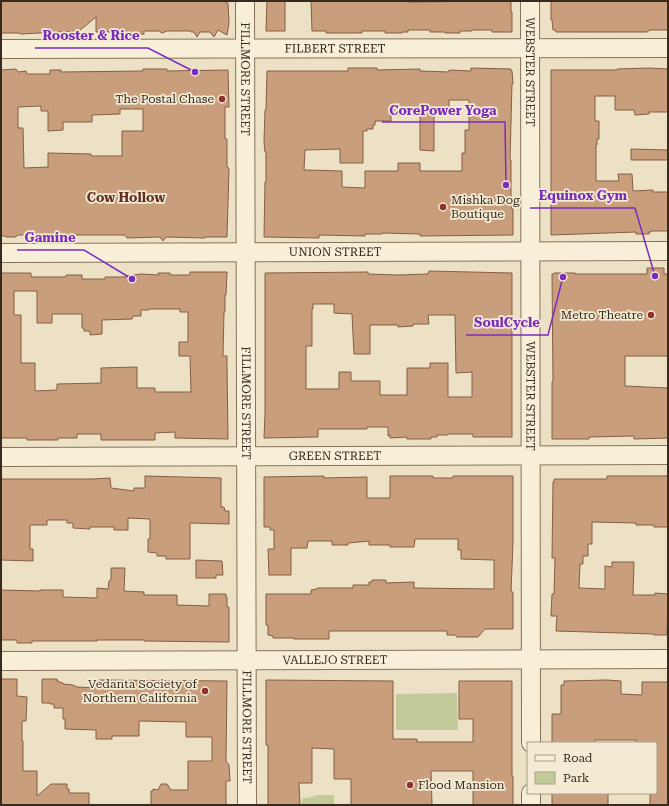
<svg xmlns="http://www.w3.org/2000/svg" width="669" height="806" font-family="'Roboto Serif',serif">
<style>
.green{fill:#c3ca9a}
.building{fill:#c89e7d;stroke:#845e43;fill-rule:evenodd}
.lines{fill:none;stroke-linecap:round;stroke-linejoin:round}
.minor-casing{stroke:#86735c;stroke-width:20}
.minor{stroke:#f7efd8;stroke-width:18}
.poi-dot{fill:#92302f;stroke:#f4ebd5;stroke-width:1.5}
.labels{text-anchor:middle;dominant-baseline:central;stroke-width:3.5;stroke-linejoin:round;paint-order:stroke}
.street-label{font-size:12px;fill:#372b1f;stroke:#f4ebd5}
.poi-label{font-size:12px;fill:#372b1f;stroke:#f4ebd5;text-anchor:end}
.neighbourhood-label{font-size:13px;font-weight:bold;fill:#623021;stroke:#f4ebd5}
.leader{fill:none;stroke:#7b2cbf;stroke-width:1.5}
.callout-dot{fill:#7b2cbf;stroke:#f4ebd5;stroke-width:1.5}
.callout-label{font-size:13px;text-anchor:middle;font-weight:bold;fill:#7b2cbf;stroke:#f4ebd5;stroke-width:3.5;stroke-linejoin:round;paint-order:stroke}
</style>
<rect width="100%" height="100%" fill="#ece1c5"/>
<path class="green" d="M457,693l1,37h-62v-36z
M317,795h17v10h-33l2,-7h5z"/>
<path class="building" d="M1,1h225v2h2l1,20 -2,12 -9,-5 -4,7 -4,-5h-10l-3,5 -3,-5h-3v-1h-24l-5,2 -3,-2h-15v3h-16v-2h-32v-15l-17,14 -59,3 -1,-1h-18z
M267,1h18v30h-19z
M311,1h97v1l103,-1v11h1v20h-20v-2h-20v1h-12v2h-15v-1h-15v-2h-22v2h-6v1h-17v-2h-23v2h-36v-2h-14z
M551,1h117v29h-18l-3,2h-91l-1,-2h-2l-1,-10h-1z
M348,68h29v2l43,-1v2l29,1v-2l22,1v-3l40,1v2h1l1,13h-1l-2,76h1v44l1,5h1v26l-93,1v-2l-38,-1v1h-17v2l-46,-1v3l-55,-1 1,-55h1v-30h-1l-1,-10 1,-32h1l1,-39h81zM449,100h20v30h-4v23h-3v18h-42v-8h-22v8h-33v17l-23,-1v-16l-38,-1 1,-20 35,-1v14h23v-32h4v-2h6v-4h2v-4h16v-6h29v35l14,1v-40h15z
M650,68l18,1v43h-19v2l-14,1 -1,-5h-19v-14h-20v25h4v18h-2v6h-1v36h23l-1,-7h14l1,17 20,-1v2h15v39h-17v1h-2v2h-13v-2l-85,3v-165h66v-1z
M16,69l2,3 8,-1 1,3h23v-4h11v2l82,-1v-2h24v2l61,-1 1,37h-4v32h2v28l2,1 -2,69h-22v1l-39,-1 -3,4 -3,-4 -33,1 -2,-3h-107l-2,2h-10l-1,-1h-4v-166zM41,106v5h7v20l15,-1v-8h29v-7l28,-1v-5h23v22h-21v25h-31v-2l-43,-1v14l-24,1 -1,-40h-5v-21z
M631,149l37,1v10h-37z
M647,268h17v6h4v82h-43v30l43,2v50l-34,1v-3l-45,1v2h-37v-57h1l-1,-108h2v-1h21v1h72z
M429,271l83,2v164h-39v-3h-25v1h-11v2h-6v2h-24v-2l-17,1v-3l-2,1v-9h-21v2h-49v8l-54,1 1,-25v-140l103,-1v2l30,1 30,-1zM313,304h21v9l18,1 2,40h16v-29h28v2l15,-1v-2h16l-1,-9h27l1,58 16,-1v25h-24v-34h-18v5h-23v27h-27v-14h-29v-9h-12v17h-33v-43h6v-37h1z
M190,272h37l-1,23h-1v17h-1l-1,44h4v7l1,76 -53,-1v-6l-20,1v7h-54v-6h-24v4h-19v2h-31v-2h-26v-165h30v4h35v-2h16v4h23v-2h21v-1l15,-2 18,1 -1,-2h12v2h20zM14,291h23v32h15v-9h30v14h2v3h6v4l12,-1v-14l30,-1 1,-3h8v-6h8v-1h31v3h8v30h-9v14h11l1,36h-36v-4h-18v-21l-36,1v15l-44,1v6l-22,1v-28h-14v-48h-7z
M145,476l76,2v29h3l1,4h4v13l-39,-1v36h-24v-3h-9v-3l-9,-1v-13h2v-20l-22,-1v12h-14v-3h-24v2l-17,-1v-5h-6v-3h-20v5h-17v24h3v12l-32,-1v-81h91l18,-1 1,10 23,3v-3h11z
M324,476v2l43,-1v21h23v-22h43v2h20v-2h60v66l-2,50h2v37h-28l-7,8h-21l-2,-2h-8v-4h-118v8h-35v-1h-21v-2l-5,-1v-10h-2v-31h45v-4l6,-1v-1h36v-3h16v-3h3v-2h14v3l28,-1v6l80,1v-29l-33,-1v-9h-3v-11h-43l-1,8h-24v-2h-21v-4l-21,2v2h-16v-4h-24l-1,7h-16v27h-22l-1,-26h6v-19h-4v-3h-6v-50z
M607,476h61v51h-14v-2h-18v-2l-44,-1v22h-4v12h-5v8h-3l-1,24 26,1v-23l7,1v-5h22l-1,33h22v-2l13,1 -1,41h-13v-1l-98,-3 1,-15h-6l1,-22h2l1,-36h-3l1,-76h1v-3h53z
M196,560l26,1 1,14h-7v3h-20z
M111,568h14l-1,23 20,1v3h33v10l32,1v-12h17v3h1v10h2v35l-85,-1v-1h-47v1h-65v2h-15v-3h-16v-50l39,1v-1h23v7l34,1v-10l11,1 1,-8 2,-1z
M2,679h15v17l10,1 -1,24h-4v20h1v30h14v25l14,-12h16v5h2v4h20v12h-88v-125z
M42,679h15v2h2v1l4,1v1l10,1 4,2 22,1v-8l128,1 -1,80 3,4 1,16h-4v24h-75v-14h2v-2l5,1 3,-6h6l4,6h17v-29h24v-24h-26v-15l-47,-1v15h-27v3h-16v-9l-31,-1v-10h-2v-11h-9v-4h-4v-1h-8z
M266,680l127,1v58h24v3h56v-23h-14v-38h53v95h1v29h-40v-34h-42l1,34h-81v-26h-17v-30l-22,-1v35h-13l1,22h-32v-60h-2z
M607,680l14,1v13l21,1v-13h26v123h-18v-12h6v-50h-20v-3h-41v3h-43v-29h9v-29h3v-4z
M552,793h56v12h-56z"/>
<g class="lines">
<defs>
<g id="minor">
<path id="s1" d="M245,1l2,804"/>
<path id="s2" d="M530,1l1,742"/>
<path id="s3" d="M1,49l667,-1"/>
<path id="s4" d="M1,253l667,-2"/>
<path id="s5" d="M1,457l667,-2"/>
<path id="s6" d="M1,661l667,-2"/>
<path d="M531,793v12"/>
</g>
</defs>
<use href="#minor" class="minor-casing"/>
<use href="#minor" class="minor"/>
</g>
<g class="poi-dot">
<circle cx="222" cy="99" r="4"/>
<circle cx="443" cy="207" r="4"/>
<circle cx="651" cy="315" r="4"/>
<circle cx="205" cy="691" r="4"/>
<circle cx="410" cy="785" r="4"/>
</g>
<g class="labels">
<g class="street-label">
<text stroke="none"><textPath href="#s3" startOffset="334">FILBERT STREET</textPath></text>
<text stroke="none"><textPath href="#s2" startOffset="71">WEBSTER STREET</textPath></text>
<text stroke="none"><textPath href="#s1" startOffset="78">FILLMORE STREET</textPath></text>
<text stroke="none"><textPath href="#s4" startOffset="334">UNION STREET</textPath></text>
<text stroke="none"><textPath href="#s2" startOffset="395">WEBSTER STREET</textPath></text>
<text stroke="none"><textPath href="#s1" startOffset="402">FILLMORE STREET</textPath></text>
<text stroke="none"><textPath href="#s5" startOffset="334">GREEN STREET</textPath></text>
<text stroke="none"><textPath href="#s6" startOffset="334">VALLEJO STREET</textPath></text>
<text stroke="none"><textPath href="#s1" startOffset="726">FILLMORE STREET</textPath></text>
</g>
<g class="poi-label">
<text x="214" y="99">The Postal Chase</text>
<text x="451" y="200" text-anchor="start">Mishka Dog<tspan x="451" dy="14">Boutique</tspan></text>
<text x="643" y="315">Metro Theatre</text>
<text x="197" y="684">Vedanta Society of<tspan x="197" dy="14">Northern California</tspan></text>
<text x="418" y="785" text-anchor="start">Flood Mansion</text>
</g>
<g class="neighbourhood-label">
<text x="126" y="197">Cow Hollow</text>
</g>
</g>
<path class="leader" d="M195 72L148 48H35M506 185L505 122H382M655 276L635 208H530M132 279L84 250H17M563 277L548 335H466"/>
<g class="callout-dot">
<circle cx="195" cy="72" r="4"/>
<circle cx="506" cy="185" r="4"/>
<circle cx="655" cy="276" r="4"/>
<circle cx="132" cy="279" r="4"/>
<circle cx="563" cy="277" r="4"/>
</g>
<g class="callout-label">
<text x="91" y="40">Rooster &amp; Rice</text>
<text x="443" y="115">CorePower Yoga</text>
<text x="583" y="200">Equinox Gym</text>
<text x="50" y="242">Gamine</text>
<text x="507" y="327">SoulCycle</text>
</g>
<rect width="669" height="806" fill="none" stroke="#372b1f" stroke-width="4"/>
<rect x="527" y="742" width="130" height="52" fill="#f4ebd5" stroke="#a89e8c"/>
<rect x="535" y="755" width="20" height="6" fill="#f7efd8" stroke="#a89e8c"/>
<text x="563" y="762" font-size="12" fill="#372b1f">Road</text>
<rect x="535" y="772" width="20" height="12" fill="#c3ca9a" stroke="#a89e8c"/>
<text x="563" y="782" font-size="12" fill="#372b1f">Park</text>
</svg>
